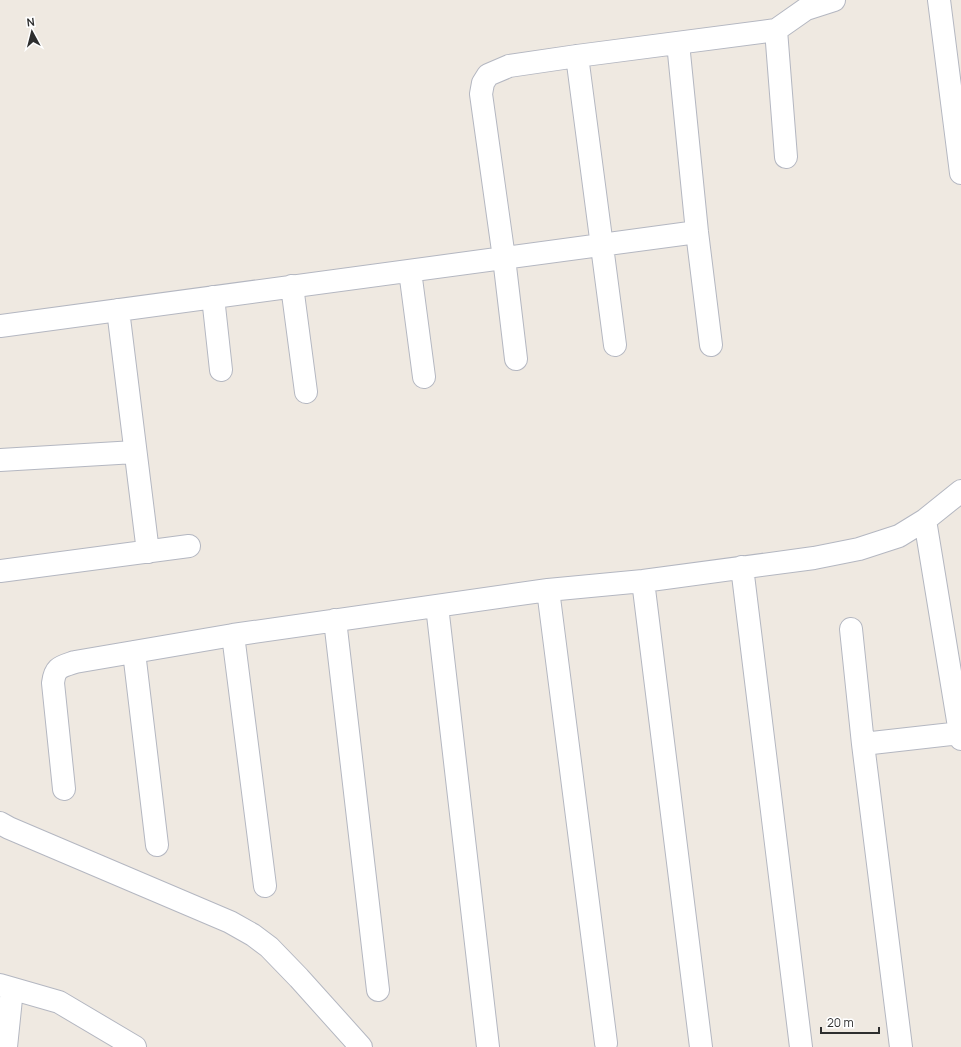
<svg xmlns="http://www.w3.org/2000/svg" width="961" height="1047" font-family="Manrope,sans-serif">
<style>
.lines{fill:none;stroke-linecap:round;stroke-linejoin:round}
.minor-casing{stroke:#b4b7c1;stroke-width:24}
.minor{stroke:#fff;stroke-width:22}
</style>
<rect width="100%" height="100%" fill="#efe9e1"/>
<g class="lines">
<defs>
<path id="minor" d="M939,0l22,173
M776,30l10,127
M678,43l19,189 14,113
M577,56l38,289
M410,271l14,106
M292,286l14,106
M213,297l8,73
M118,310l30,242
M0,326l697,-94
M516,359l-12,-101 -23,-164 2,-11 5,-8 21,-9 68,-10 199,-26 30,-21 28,-9
M0,460l135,-8
M925,520l36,219
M742,567l59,480
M0,571l189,-25
M643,581l58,466
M548,590l58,453
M437,606l51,441
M335,620l43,370
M851,629l12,115 98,-11
M233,635l32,251
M134,652l23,193
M863,744l38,303
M64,789l-11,-106c2,-16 7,-16 22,-21l158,-27 315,-45 95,-9 171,-23 45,-9 40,-13 26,-16 36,-29
M0,823l9,5 221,94 23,13 16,12 30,31 62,69
M0,985l59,17 76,45
M6,1047l6,-58"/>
</defs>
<use href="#minor" class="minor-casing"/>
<use href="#minor" class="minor"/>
</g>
<g transform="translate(32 32) rotate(353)" stroke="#ffffff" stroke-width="3" paint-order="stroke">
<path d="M0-3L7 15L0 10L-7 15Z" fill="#2e2e2e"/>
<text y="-6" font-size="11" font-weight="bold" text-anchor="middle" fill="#2e2e2e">N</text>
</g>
<path d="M821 1027v6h58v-6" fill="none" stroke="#2e2e2e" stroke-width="2"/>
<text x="827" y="1027" font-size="12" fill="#2e2e2e" stroke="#ffffff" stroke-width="3" paint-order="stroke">20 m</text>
</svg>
